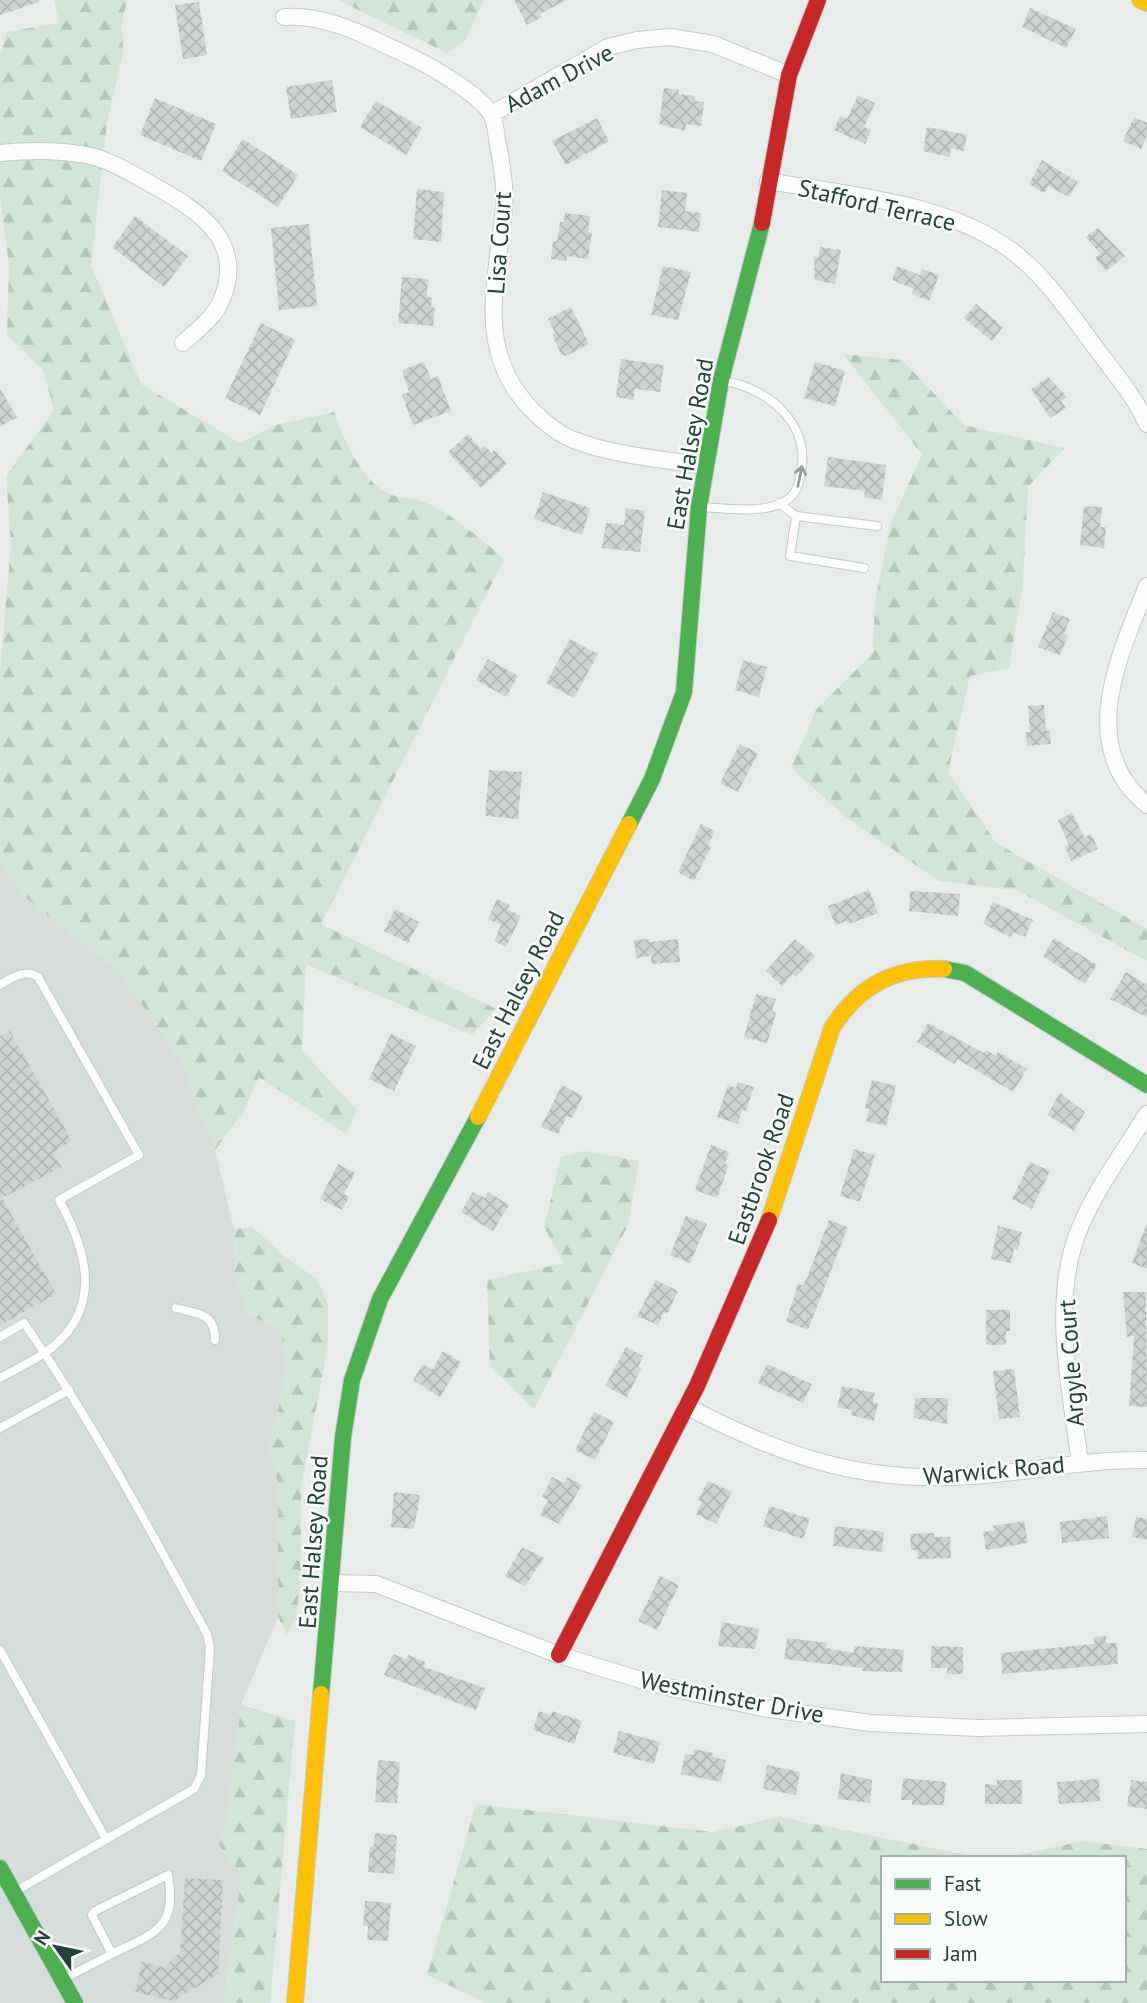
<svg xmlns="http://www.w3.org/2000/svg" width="1147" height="2003" font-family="'PT Sans',sans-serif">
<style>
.built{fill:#d6dedb}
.forest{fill:url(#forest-firs)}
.building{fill:url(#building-cross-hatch)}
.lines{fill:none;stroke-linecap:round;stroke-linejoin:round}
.lane-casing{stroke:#c5cac8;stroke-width:10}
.street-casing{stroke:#c5cac8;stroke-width:18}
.fast-casing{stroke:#c3cbc8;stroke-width:18}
.slow-casing{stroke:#c3cbc8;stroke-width:18}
.jam-casing{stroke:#c3cbc8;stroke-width:18}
.lane{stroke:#fcfcfc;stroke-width:8}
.street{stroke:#fcfcfc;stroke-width:16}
.fast{stroke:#4caf50;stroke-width:16}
.slow{stroke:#ffc107;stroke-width:16}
.jam{stroke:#c62828;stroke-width:16}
.oneway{stroke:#909f9b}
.labels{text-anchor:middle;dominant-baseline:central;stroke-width:5;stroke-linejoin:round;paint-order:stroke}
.street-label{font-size:24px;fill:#24423a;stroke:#f7fbf9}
</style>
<defs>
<pattern id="forest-firs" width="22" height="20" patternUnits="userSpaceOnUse" patternTransform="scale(1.75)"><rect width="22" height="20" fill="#d1e6d8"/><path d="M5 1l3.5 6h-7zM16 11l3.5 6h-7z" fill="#b3c6ba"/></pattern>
<pattern id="building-cross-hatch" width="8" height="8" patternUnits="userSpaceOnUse" patternTransform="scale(1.75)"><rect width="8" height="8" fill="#cfd4d2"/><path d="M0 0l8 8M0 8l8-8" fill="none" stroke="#b2b7b5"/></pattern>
</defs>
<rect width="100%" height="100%" fill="#e8edeb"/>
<path class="built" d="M0,861l27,38 91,71 64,93 33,87 19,79 1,49 12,36 32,15 9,33 -18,84 8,38v133l-37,88 -13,110 -9,31 23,28 -18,129h-224z"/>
<path class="forest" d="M54,0h73l-5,23 1,31 -16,68 -16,143 50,119 99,59 36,-18 58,-13c11,27 24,64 51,80 12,7 24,5 36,9 23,7 65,41 83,58l-183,365 175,85 -24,26 -166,-71 -4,87 55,59 -11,24 -87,-57 -16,36 -28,37 -33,-87 -64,-93 -91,-71 -27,-38v-190l11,-127 -5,-68 48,-66 -11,-40 -36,-35 2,-70 -9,-68v-143l7,-22 52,-9z
M338,0h146l-18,39 -19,14z
M843,354l59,6 62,65 100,23 -36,39 -5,97 -14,84 -39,8 -22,96 48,71 151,86v32l-131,-71 -77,-9 -92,-63 -56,-50 25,-58 57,-57 2,-52 16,-78 31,-69z
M585,1151l54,10 -11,64 -94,184 -44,-43 -3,-86 77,-17 -20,-36 17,-70z
M253,1227l30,28 35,25 10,25v40l-27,143v92l-5,37 -9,18 -9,-18v-133l-8,-38 18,-84 -9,-33 -32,-15 -12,-36 -1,-49z
M241,1705l54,16 -25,282h-46l18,-129 -23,-28 9,-31z
M476,1804l237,28 66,-15 204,41h-100v122h241v-122h-121l80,-17 64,8v154h-660l-60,-28z"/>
<path class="building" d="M0,0h38l1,2 -39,13z
M514,0h52l-26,14 2,3 -15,8z
M199,2l8,53 -24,4 -8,-54z
M1030,8l46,21 -10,19 -44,-21z
M332,80l5,32 -46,7 -5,-32z
M664,88l15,2 -1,4 17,2v5l9,1 -3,24 -15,-2 -1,7 -26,-7z
M858,95l17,8 -11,24 7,3 -6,14 -31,-14 6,-14 7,3z
M155,98l61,26 -15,37 -61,-26z
M376,101l46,27 -16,27 -46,-28z
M1134,117l13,6v12l-6,14 -18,-8z
M597,118l12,23 -43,24 -14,-24z
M927,127l40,8 -3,16 -13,-3 -2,9 -26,-6z
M243,139l55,36 -20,32 -56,-36z
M1042,160l36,22 -9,15 -21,-11 -4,7 -15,-9z
M417,189l27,3 -3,50 -28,-3z
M662,190l25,3 -2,18 16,2 -2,19 -41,-5z
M565,213l25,3 -2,16 4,1 -4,26 -21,-3 -1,5 -15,-2 2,-18h4l3,-19h4z
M135,216l53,40 -24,31 -52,-40z
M309,224l8,82 -38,4 -8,-82z
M1098,228l27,28 -19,15 -11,-13 5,-4 -14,-17z
M820,247l21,3 -6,34 -20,-4 -1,-23 4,1z
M663,266l28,6 -13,48 -27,-5z
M897,266l23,9 2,-6 17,6 -10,26 -17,-7 2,-5 -22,-9z
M402,277l26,2 -1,18 5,1 -1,9 4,1 -2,18 -35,-3z
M976,304l27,23 -11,14 -28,-23z
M571,307l18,37 -23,12 -5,-2 -9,-20 3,-1 -7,-14z
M261,323l34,17 -35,75 -35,-17z
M621,359l43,6 -4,27 -25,-3 -2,11 -17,-3z
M424,362l7,17 7,-3 13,35 -38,14 -11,-30 7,-3 -7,-22z
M815,362l30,9 -10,35 -31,-8z
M1048,377l19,20 -6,4 5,7 -16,10 -19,-29z
M0,389l17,28 -17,10z
M468,434l13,15 4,-3 7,7 2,-3 13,14 -26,24 -33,-36z
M828,457l58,8 -4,35 -18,-3 1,-6 -41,-5z
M543,492l47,16 -8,27 -48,-16z
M1084,506l18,1 -2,20h6l-2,21 -24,-3z
M626,508l19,3 -5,41 -38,-4 4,-25 18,2z
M1053,612l17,7 -6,15 4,2 -8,19 -22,-8z
M570,639l28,15 -24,44 -28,-15z
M488,659l30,17 -12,21 -30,-17z
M743,660l24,7 -8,30 -24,-7z
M1044,705l2,26 4,-1 1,14 -24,2 -1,-14h4l-2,-26z
M740,744l18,9 -20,39 -18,-9z
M489,770l33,2 -4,47 -33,-3z
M1072,813l12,24 7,-3 7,15 -27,12 -6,-14 4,-2 -11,-25z
M701,824l14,7 -7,14 3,2 -17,34 -16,-9z
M869,890l9,23 -29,11 -2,-3 -12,4 -7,-19z
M910,891l50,3 -2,22 -49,-5z
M497,899l13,6 -2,5 13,6 -15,31 -12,-6 7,-16 -13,-6z
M993,902l40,18 -8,17 -12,-5 -2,5 -28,-13z
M395,909l24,13 -11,21 -24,-12z
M1054,938l43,27 -12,19 -42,-28z
M649,939v3l29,-3 2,23 -29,2v-8l-15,2 -2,-18z
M795,939l20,17 -19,21 -3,-3 -11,12 -16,-15z
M1126,972l21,13v32l-37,-18z
M756,994l20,5 -4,12 4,2 -9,30 -23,-6z
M928,1023l56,30 2,-3 10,6 2,-4 29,17 -14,23 -56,-33 -2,5 -38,-22z
M10,1031l62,110 -19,11 9,15 -60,31 54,96 -56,31v-289z
M391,1034l25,12 -22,45 -25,-12z
M872,1080l24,6 -10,40 -20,-5 3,-12 -4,-1z
M738,1082l16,5 -8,24 -4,-1 -4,14 -21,-7 11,-32 8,3z
M562,1085l21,11 -11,22 -5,-2 -9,18 -17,-7z
M1060,1093l25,19 -11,19 -27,-16z
M711,1145l18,7 -4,12 4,1 -12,33 -22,-8z
M854,1149l21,6 -15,47 -20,-6z
M1030,1162l20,9 -18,38 -20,-10z
M338,1164l17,9 -11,21 5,3 -7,13 -22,-11z
M473,1192l12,6 3,-6 21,13 -16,26 -32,-19z
M686,1216l21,8 -17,39 -20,-8z
M829,1220l19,7 -40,103 -22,-9 12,-37 5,1 4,-7z
M1146,1225l1,1v43l-15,-6z
M998,1226l24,6 -4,18 -4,-1 -3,14 -20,-4z
M656,1280l22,11 -11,23 -3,-1 -6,12 -21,-9z
M1123,1292h23l1,115 -18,-1 5,-70 -7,1z
M986,1310h24v21h-4v14h-20z
M626,1347l17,9 -5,11 3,2 -14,28 -22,-11z
M443,1351l18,11 -21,35 -27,-17 10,-16 9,6z
M767,1364l45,20 -9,19 -45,-20z
M1014,1369l6,48 -21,2 -6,-48z
M842,1386l33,7 -2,9 5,1 -4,18 -23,-6 1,-5 -15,-3z
M915,1398h33l-1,26 -33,-6z
M594,1412l20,10 -19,38 -20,-10z
M552,1477l12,6 3,-6 15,8 -23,39 -19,-9 8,-15 -6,-3z
M708,1481l24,11 -16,32 -20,-10 6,-12 -4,-2z
M394,1492l26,3 -6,34 -23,-2z
M770,1506l40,13 -7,20 -40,-13z
M1107,1516l2,22 -47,5 -2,-21z
M1136,1517l11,2v21l-15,-3z
M1024,1521l4,22 -42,7 -3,-18 11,-1 -1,-5z
M835,1526l49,6 -2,20 -49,-6z
M934,1533v4h16l1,21 -33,1 -1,-9h-6l-1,-16z
M522,1547l22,11 -19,28 -20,-10z
M660,1576l19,9 -22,45 -19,-9z
M722,1622l37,7 -4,20 -37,-3z
M1106,1636v7h11l1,21 -116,10 -1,-21 93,-9v-7z
M787,1638l40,5 -1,5 28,5v-7l50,4 -2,22 -40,-1v-3l-78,-9z
M931,1646l32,1v27h-16v-6h-16z
M393,1654l13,5 2,-4 18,7 -2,5 61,21 -9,22 -92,-35z
M539,1711l12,4 1,-4 30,10 -8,23 -41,-14z
M619,1731l41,11 -6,22 -41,-11z
M694,1749l19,4v4l13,3 -5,22 -40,-8 4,-20 8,1z
M378,1760l22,2 -3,41 -22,-1z
M767,1765l33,7 -4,23 -33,-6z
M841,1773l31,7 -2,23 -32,-4z
M903,1778l43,4 -2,23h-32v-5h-11z
M1099,1779l1,22 -41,3 -2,-22z
M997,1780h25v24h-37v-20l12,1z
M1131,1780l16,2v27l-20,-3z
M375,1833l22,2 -3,39 -26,-2 2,-26 4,1z
M185,1878l38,2 -5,94 -44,27 -39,-9 7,-30 22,5 16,-15z
M365,1901l26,2 -3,38 -21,-1 1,-14h-5z"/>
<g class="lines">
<defs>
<path id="lane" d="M779,503l17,13 -6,40 74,12
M702,507c24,1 64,8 85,-7 10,-7 12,-16 14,-28 10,-48 -33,-84 -77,-91
M796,516l81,10
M0,985c11,-7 26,-17 38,-8l101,178 -80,45c30,54 45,113 -16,154 -14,9 -29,16 -43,24
M176,1308c23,6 39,5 39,32
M0,1337l24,-14c69,100 125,205 183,311l3,13 -9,128 -7,14 -180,103
M0,1428l69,-38
M0,1650l106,189
M168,1875c10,54 -14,58 -56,79l-20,-39 3,-4z
M65,1978l47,-24"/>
<path id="street" d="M284,17c45,-3 86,21 125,39 22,10 70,38 82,58 5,7 5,22 7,31 4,20 8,43 6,63 -7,73 -30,143 28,202 12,12 26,24 42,30 41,16 88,19 131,26
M492,114l116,-67 29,-7 33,-3 43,7 76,31
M0,153c30,-3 61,-3 91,3 20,5 40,17 58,27 45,25 98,55 73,116 -6,17 -26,32 -39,44
M768,181c78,14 179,21 244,70 32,24 54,57 78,89 19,27 43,53 57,84
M1147,586c-27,68 -72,160 0,219
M686,1406c95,50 177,78 286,70 59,-4 116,-17 175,-16
M1080,1463c-9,-72 -29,-157 -3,-228 16,-43 46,-82 70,-121
M333,1583l43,1 183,71 95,29 108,24 108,15 108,5 169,-4"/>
<path id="fast" d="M629,824l23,-45 32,-87 15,-185 22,-127 41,-157
M944,969l21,4 182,112
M321,1694l22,-257 9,-57 28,-81 98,-182
M0,1868l75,135"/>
<path id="slow" d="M1140,0l7,3
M478,1117l151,-293
M769,1220l63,-192c26,-42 62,-61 112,-59
M295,2003l26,-309"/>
<path id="jam" d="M762,223l27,-148 29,-75
M559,1655l138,-269 72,-166"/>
</defs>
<use href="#lane" class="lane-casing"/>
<use href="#street" class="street-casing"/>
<use href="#fast" class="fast-casing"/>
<use href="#slow" class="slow-casing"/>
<use href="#jam" class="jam-casing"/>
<use href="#lane" class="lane"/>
<use href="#street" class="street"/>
<use href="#fast" class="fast"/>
<use href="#slow" class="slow"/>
<use href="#jam" class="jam"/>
</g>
<defs><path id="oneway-shaft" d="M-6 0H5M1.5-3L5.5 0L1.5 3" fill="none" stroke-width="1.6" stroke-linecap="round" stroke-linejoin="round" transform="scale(1.75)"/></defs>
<use class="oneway" href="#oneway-shaft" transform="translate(800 476) rotate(-78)"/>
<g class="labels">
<g class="street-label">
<text transform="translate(559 78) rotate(-28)">Adam Drive</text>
<text transform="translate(877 205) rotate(13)">Stafford Terrace</text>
<text transform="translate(499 243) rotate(-86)">Lisa Court</text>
<text transform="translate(690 444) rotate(-80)">East Halsey Road</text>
<text transform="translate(518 990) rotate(-63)">East Halsey Road</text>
<text transform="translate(761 1169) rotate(-71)">Eastbrook Road</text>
<text transform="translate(1071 1363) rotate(-94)">Argyle Court</text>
<text transform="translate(994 1470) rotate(-5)">Warwick Road</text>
<text transform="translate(313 1542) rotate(-86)">East Halsey Road</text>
<text transform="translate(732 1697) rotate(11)">Westminster Drive</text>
</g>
</g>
<rect x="881" y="1856" width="245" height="126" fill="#f7fbf9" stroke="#a3b1ad" stroke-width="2"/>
<rect x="895" y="1879" width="35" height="10" fill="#4caf50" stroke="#a3b1ad" stroke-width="2"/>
<text x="944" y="1891" font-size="21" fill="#24423a">Fast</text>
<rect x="895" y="1914" width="35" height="10" fill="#ffc107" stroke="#a3b1ad" stroke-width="2"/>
<text x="944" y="1926" font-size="21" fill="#24423a">Slow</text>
<rect x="895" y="1949" width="35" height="10" fill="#c62828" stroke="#a3b1ad" stroke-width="2"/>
<text x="944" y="1961" font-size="21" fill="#24423a">Jam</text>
<g transform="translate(56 1947) rotate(303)" stroke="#f7fbf9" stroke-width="5" paint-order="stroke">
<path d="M0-5L12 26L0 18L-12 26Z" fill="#24423a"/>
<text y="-10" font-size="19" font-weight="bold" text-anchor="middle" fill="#24423a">N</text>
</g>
</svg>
